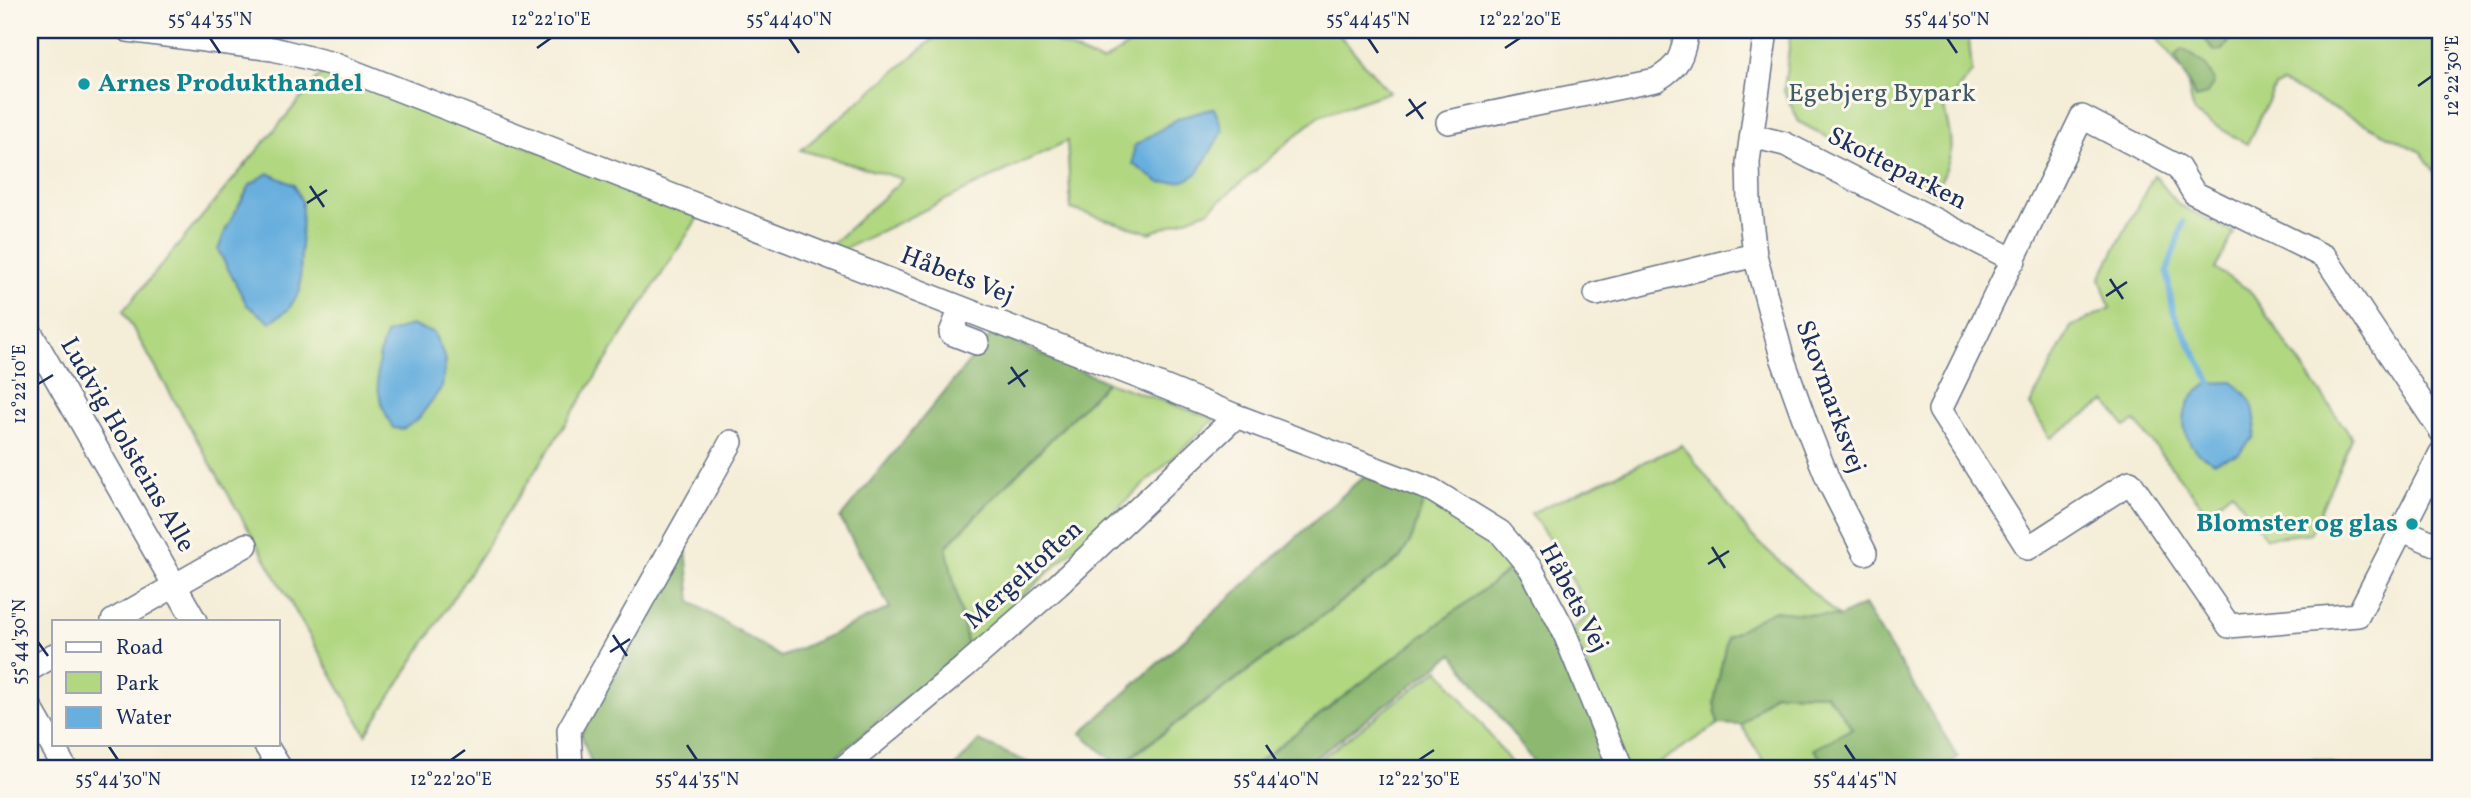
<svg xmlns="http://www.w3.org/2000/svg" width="2471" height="798" font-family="Vollkorn,serif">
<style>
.green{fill:#b1d781;stroke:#668370;stroke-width:2}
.forest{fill:#8cb86f;stroke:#547466;stroke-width:2}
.water{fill:#67afde;stroke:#416f9e;stroke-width:2}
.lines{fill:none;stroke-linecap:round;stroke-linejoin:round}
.stream{stroke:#67afde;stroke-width:6}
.minor-casing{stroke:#677288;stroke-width:26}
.minor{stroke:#fff;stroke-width:23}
.ticks{fill:none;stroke:#1b2f5e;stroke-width:2.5}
.culture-dot{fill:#0f9aa8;stroke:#fbf7ec;stroke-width:2.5}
.labels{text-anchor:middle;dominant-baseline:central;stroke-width:6;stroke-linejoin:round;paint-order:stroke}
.culture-label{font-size:26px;font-weight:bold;fill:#0d838f;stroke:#fbf7ec;text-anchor:start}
.park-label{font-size:26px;fill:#405967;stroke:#fbf7ec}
.street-label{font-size:26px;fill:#1b2f5e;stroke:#fbf7ec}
.neatline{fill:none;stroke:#1b2f5e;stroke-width:2.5}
.ticks-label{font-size:18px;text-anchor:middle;fill:#1b2f5e}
</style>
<rect width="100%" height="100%" fill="#fbf7ec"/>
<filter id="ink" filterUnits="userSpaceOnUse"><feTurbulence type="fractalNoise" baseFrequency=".0143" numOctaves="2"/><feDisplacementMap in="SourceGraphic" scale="14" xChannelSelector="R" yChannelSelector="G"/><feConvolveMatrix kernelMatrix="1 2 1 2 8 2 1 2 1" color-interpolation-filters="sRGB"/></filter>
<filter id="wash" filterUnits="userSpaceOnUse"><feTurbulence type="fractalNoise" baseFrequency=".00686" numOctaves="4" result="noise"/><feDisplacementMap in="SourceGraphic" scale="28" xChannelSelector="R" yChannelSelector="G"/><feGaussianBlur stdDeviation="1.57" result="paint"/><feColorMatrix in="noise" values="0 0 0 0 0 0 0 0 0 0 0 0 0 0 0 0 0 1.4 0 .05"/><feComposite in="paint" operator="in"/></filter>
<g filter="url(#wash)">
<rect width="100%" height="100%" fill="#f4edd7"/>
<path class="green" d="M944,30h83l75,32 51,-32h182l54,62 -70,24 -111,95 -58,22 -79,-24 -4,-68 -225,109 -11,-5 72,-66 -102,-29z
M1791,30h185l-7,9 3,33 -28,36c10,40 10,49 -10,86l-135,-72 -15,-31z
M2151,30h290v151l-20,-29 -138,-69 -8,4 -28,57 -53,-31 -8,-37z
M328,66l371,150 -333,518 -243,-423z
M2154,175l25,30 55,28 -19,36 34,21 103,148 -41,95 -45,5 -34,-47 -25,21 -72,-91 -10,6 -19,-26 -56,37 -20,-33 41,-78 39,-19 -10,-30z
M1107,382l108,37 -247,227 -22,-99z
M1682,445l69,90 88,82 -67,-6 -58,91 4,22 -67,44h-26l-52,-139 17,-15 -33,-63 -26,-38z
M1424,499l94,64 -268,205h-133l283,-210 12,-20z
M1439,669l76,99h-207z
M1774,693l52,1 28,34 -40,21 14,19h-60l-27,-43z
M2317,759l13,3 11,6h-111z"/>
<path class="forest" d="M2206,30h27v6l-10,14 -8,2 -9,-11z
M2182,49c15,9 28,15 32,34l-8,12 -10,3 -21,-42z
M993,333l114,49 -161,164 22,101 -146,121h-229l-12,-34 105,-185 5,53 90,55 109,-49 -50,-90z
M1364,476l60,23 -12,39 -12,20 -282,208 -37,-33z
M1518,563l10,8 88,197h-78l-85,-114 -151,114h-52z
M1864,605l94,152 -15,11h-115l-14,-19 39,-21 -27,-34 -52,-1 -33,32 -23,-1 -4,-22 13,-65 45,-26 67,6z
M979,741l61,27h-86z"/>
<path class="water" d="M1214,108l9,22 -25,43 -14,8 -24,2 -27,-19 1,-18 45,-28z
M268,173l26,12 8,17 -2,89 -12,19 -18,12 -23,-17 -29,-55 8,-21 24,-44z
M411,325l23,8 12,27 -4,27 -24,32 -15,10 -10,-1c-19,-32 -20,-60 -7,-94z
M2232,382c21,15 26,30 22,55l-16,17 -24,8c-6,-4 -15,-7 -19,-12 -19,-22 -12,-54 14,-66 7,-2 16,-2 23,-2z"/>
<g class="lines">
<path class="stream" d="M2183,222l-16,50 6,40 38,71"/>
</g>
</g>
<g filter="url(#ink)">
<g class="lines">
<defs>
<path id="minor" d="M128,30l145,19 60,15 819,318 84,34 196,74 68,42 31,37 31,58 58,141
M1766,30l-18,132 1,41 6,52 27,102 24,67 23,58 36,71
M1448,122l208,-42c24,-14 26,-23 31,-50
M1752,136l33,8 229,116
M1596,294l159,-39
M961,308l-10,25 26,10
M30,332l165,289
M2441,431l-116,-174 -131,-64 -16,-26 -96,-50 -142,293 88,138 102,-66 99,144 129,-11 83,-162
M2403,530l38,17
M113,621l133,-76
M30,669l24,-14
M30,707l35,61
M265,744l15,24
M571,768l-2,-38 162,-288
M843,768l120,-100 95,-83 178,-169"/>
</defs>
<use href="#minor" class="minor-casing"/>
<use href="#minor" class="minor"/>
</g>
</g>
<path class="ticks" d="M210,38l10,15M789,38l10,15M1368,38l10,15M1947,38l10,15M537,48l14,-10M1505,48l15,-10M2418,86l14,-10M1409,99l14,20M1406,116l20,-14M310,186l14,21M307,203l20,-13M2110,279l13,20M2106,296l21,-14M1011,367l14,20M38,384l15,-9M1008,384l20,-14M1712,547l13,21M1708,564l21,-13M613,635l14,21M38,642l10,14M610,652l20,-13M108,745l10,15M687,745l10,15M1266,745l10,15M1845,745l10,15M451,760l14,-10M1419,760l15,-10"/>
<g class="culture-dot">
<circle cx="84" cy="84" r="7"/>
<circle cx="2412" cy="524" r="7"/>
</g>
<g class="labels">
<g class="culture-label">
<text x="98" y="84">Arnes Produkthandel</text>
<text x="2398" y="524" text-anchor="end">Blomster og glas</text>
</g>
<g class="park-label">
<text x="1882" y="94">Egebjerg Bypark</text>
</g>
<g class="street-label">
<text transform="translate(1897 169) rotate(27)">Skotteparken</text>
<text transform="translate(957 276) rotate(21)">Håbets Vej</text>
<text transform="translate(1830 397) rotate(70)">Skovmarksvej</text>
<text transform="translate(127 445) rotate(60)">Ludvig Holsteins Alle</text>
<text transform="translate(1024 575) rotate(-42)">Mergeltoften</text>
<text transform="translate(1573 598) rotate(62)">Håbets Vej</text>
</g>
</g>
<rect width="2471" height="798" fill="none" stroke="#fbf7ec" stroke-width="77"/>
<rect x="52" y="620" width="228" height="126" fill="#fbf7ec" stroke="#a1a7b3" stroke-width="2"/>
<rect x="66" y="642" width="35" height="10" fill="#ffffff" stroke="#a1a7b3" stroke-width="2"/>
<text x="116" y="654" font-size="21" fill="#1b2f5e">Road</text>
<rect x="66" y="672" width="35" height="21" fill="#b1d781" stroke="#a1a7b3" stroke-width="2"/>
<text x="116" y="690" font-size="21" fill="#1b2f5e">Park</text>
<rect x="66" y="707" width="35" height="21" fill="#67afde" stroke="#a1a7b3" stroke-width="2"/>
<text x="116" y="724" font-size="21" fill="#1b2f5e">Water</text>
<rect x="38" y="38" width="2394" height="722" class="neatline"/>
<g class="ticks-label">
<text x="210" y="25">55°44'35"N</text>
<text x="551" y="25">12°22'10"E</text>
<text x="789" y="25">55°44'40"N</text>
<text x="1368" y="25">55°44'45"N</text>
<text x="1520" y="25">12°22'20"E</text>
<text x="1947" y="25">55°44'50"N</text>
<text transform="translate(2452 76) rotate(-90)" y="6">12°22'30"E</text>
<text transform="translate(19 384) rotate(-90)" y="6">12°22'10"E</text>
<text transform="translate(19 642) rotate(-90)" y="6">55°44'30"N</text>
<text x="118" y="785">55°44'30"N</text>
<text x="451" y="785">12°22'20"E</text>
<text x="697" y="785">55°44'35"N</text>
<text x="1276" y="785">55°44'40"N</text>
<text x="1419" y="785">12°22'30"E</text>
<text x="1855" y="785">55°44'45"N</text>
</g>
</svg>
